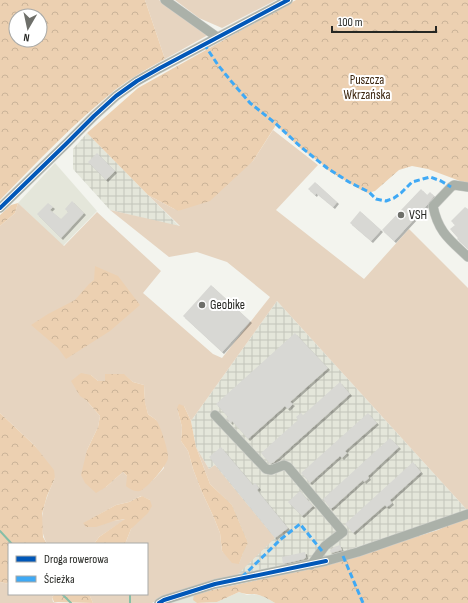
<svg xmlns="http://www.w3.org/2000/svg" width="468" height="603" font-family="'Sofia Sans Condensed',sans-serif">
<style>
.built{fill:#e4e6da}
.industrial{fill:url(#industrial-grid)}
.green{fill:#e6d4c0;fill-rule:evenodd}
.forest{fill:url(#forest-crowns);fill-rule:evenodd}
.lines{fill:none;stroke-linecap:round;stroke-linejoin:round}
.stream{stroke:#86bea7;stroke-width:2}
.building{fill:#d8d8d4;filter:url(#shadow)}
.minor-casing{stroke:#cdceca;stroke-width:10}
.minor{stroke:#abb1a9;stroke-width:9}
.quiet{stroke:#3fa9f5;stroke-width:3;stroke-dasharray:6 3;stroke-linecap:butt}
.cycleway-casing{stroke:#fff;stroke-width:6}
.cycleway{stroke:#0057b8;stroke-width:4}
.poi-dot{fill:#6e6f6a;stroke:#fff;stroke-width:1.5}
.labels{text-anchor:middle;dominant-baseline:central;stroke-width:4;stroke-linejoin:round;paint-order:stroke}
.park-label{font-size:13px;fill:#3b250e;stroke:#fff}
.poi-label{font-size:13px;fill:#262723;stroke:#fff;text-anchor:start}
</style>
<defs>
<pattern id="industrial-grid" width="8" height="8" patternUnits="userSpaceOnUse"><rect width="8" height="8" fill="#e4e6da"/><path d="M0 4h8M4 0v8" fill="none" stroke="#c3c5bb"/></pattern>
<pattern id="forest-crowns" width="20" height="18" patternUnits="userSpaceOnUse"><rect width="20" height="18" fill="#ecd0b1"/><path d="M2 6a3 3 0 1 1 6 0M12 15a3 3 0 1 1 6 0" fill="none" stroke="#cab398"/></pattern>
<filter id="shadow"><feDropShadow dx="2" dy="2" stdDeviation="0" flood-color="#0004"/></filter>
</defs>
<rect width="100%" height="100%" fill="#f3f4ee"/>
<path class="built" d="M55,163l42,48 -34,35 -45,-43z
M239,592l8,3 5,-1 12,2 11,7h-109l28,-9 3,9 20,-1z"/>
<path class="industrial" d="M87,133l61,62 32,32 -70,-17 -37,-41v-20z
M277,301l191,210 -138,45 -94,20 -21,-111 -6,4 -13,-22 -5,-26z"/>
<path class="green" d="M145,0h14l49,35 -43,24z
M175,0h101l-54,28 -23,-10z
M273,130l45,35 -42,45 88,69 45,-50 59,59v223l-191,-210 -86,120 -7,-15 -7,2 5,19 -1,14 7,10 5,18 8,21 13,28 6,15 2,18 17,13 4,-11 5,-10 -16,-38 -22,-21 -14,-37 13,22 6,-4 60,73 -39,38 -75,22 -9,5h-59l-4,-9h58v-50h-22l6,-15 19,-29 -9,-4 -12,6 -13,3 -32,18 30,-2 12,-2 -27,18 -5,7h-47c-12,-22 -1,-46 8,-66l-20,-32 -35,-33v-187l15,-13 3,-10 46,43 33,-34 64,59 -18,22 70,61 9,4 48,-61 -43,-35 -30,-10 -28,5 -59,-47 70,16 -32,-31 30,16 75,-50zM123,374l10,8 11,3 1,18 3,11 8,6 8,48 -9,10 -14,12 -18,-18 -17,15 -19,-37 11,-23 2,-11 -14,-16 5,-25 7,6h7z
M0,582l9,2v10h46l-3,3 1,5 5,1h-58z"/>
<path class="forest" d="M0,0h145l20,59c-17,9 -34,19 -50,31 -41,33 -78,72 -115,110zM16,16h24v24h-24z
M296,0h172v184l-40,-15 -16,-3 -13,4 -24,21 -7,2 -7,-3 -33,-20 -7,-7 -21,-15 -24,-23 -23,36 -43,40 -32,10 -30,-16 -61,-62 51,-45 118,-66z
M18,203l-3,10 -15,13v-11l11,-10z
M95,266l23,10 22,29 -30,26 -44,28 -8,-11 -27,-23 17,-11 27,-14 14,-16 5,-4z
M81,373l10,2 7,6h7v-7h19l9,8 11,3 1,17 3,12c2,2 6,4 8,6 4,4 13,32 12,38 -1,8 -21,30 -28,33 -6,1 -10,-2 -14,-5l1,-10 -4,-4 -17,15 -10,6 -11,-10 -4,-8 6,-25 11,-23 2,-11 -14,-16 -6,-4 -9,-15z
M179,404l5,2 7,15 5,26 14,37 22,21 16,38 -5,10 -4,11 -7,-1 -10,-12 -2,-18 -6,-15 -13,-28 -8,-21 -5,-18 -7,-10 1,-14 -5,-19z
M0,413l35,33 19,24 1,8 -8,18 -5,18 1,23 4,7h-38v40l-9,-2z
M142,496l8,4 2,6 -4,7 -17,16 -6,15h-31l5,-7 26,-18 -11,2 -18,6h-10l-3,-4 33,-18 13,-3 8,-4z
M468,515v88h-193c-7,-4 -14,-9 -23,-9 -6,0 -7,0 -13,-2l-22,10 -20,1 -4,-3 1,-6 131,-29 113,-35z
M55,594h34l4,9 -39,-1 -2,-5z"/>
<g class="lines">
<path class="stream" d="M0,531l12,13
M62,594l9,9
M130,603v-9"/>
</g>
<path class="building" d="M97,153l18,18 -9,9 -18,-18z
M315,182l22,20 -4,5 -17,-14 -1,2 -7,-6z
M421,189l6,6 3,-3 4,4 -5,6 -2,3 -33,36 -12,-11z
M72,201l12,12 -23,25 -24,-24 11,-11 5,4 -3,3 11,9 7,-7 -3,-3z
M465,207l3,2v40l-11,-10 1,-1 -8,-9 5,-4 -4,-4z
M360,211l21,19 -10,11 -21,-18z
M211,285l39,36 -28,31 -39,-36z
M295,333l33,35 -38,34 3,2 -5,5 -3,-3 -37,33 -16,-18 -1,2 -5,-5 2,-1 -12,-13z
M340,382l10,12 -76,68 -4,2 -9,-11 37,-33 -2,-3 5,-4 2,2z
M368,413l9,10 -32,28 2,2 -5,5 -2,-2 -30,27 -9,-10z
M390,438l9,9 -31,29 1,2 -5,4 -1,-2 -32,29 -8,-10z
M221,447l32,38 2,-2 4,5 -2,2 31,38 -13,10 -66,-81z
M413,462l8,10 -31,28 2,3 -5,4 -2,-2 -32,28 -8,-9z
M300,491l13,15 -11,10 -14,-14z
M340,545l2,5 -11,3 -1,-3 4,-3z
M305,552l1,5 -2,2 -21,5 -1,-7z"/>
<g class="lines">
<defs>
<path id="minor" d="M165,0l52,37
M468,187l-14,-2 -3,2 -18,19c5,26 17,34 35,51
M0,208l67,-65 27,-27 22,-20 21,-15 23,-13 128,-68
M215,415l51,54 5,1 13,-5 4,2 55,65 -18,14 -14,19
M159,603l5,-3 51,-16 111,-23 32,-9 110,-38"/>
</defs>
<use href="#minor" class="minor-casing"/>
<use href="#minor" class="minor"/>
<path class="quiet" d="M204,44l14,21 13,16 19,22 25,20 26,24 26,21 22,14 20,10 7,7 10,2 8,-3 7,-5 11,-11 18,-5 11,4 10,6
M343,556l20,47
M242,577l39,-38 19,-15 22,27"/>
<defs>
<path id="cycleway" d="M0,208l67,-65 27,-27 22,-20 21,-15 23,-13 128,-68
M159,603l5,-3 51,-16 111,-23"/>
</defs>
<use href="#cycleway" class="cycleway-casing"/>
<use href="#cycleway" class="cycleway"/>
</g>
<g class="poi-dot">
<circle cx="401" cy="215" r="4"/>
<circle cx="202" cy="305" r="4"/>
</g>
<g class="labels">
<g class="park-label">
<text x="367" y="80">Puszcza<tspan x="367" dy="15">Wkrzańska</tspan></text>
</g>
<g class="poi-label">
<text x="409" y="215">VSH</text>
<text x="210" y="305">Geobike</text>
</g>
</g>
<rect x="8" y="543" width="140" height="52" fill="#ffffff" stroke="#a8a9a7"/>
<rect x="16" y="556" width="20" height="6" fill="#0057b8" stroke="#a8a9a7"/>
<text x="44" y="563" font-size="12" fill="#262723">Droga rowerowa</text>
<rect x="16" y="576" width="20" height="6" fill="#3fa9f5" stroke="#a8a9a7"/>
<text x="44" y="583" font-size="12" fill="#262723">Ścieżka</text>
<g transform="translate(28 28) rotate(189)"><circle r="19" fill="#ffffff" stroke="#a8a9a7"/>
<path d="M0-3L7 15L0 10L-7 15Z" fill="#6e6f6a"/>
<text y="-6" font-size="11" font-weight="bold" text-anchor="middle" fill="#262723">N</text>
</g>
<path d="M332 26v6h104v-6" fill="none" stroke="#262723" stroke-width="2"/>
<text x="338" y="26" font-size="12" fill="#262723" stroke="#ffffff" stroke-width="3" paint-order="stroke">100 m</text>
</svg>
